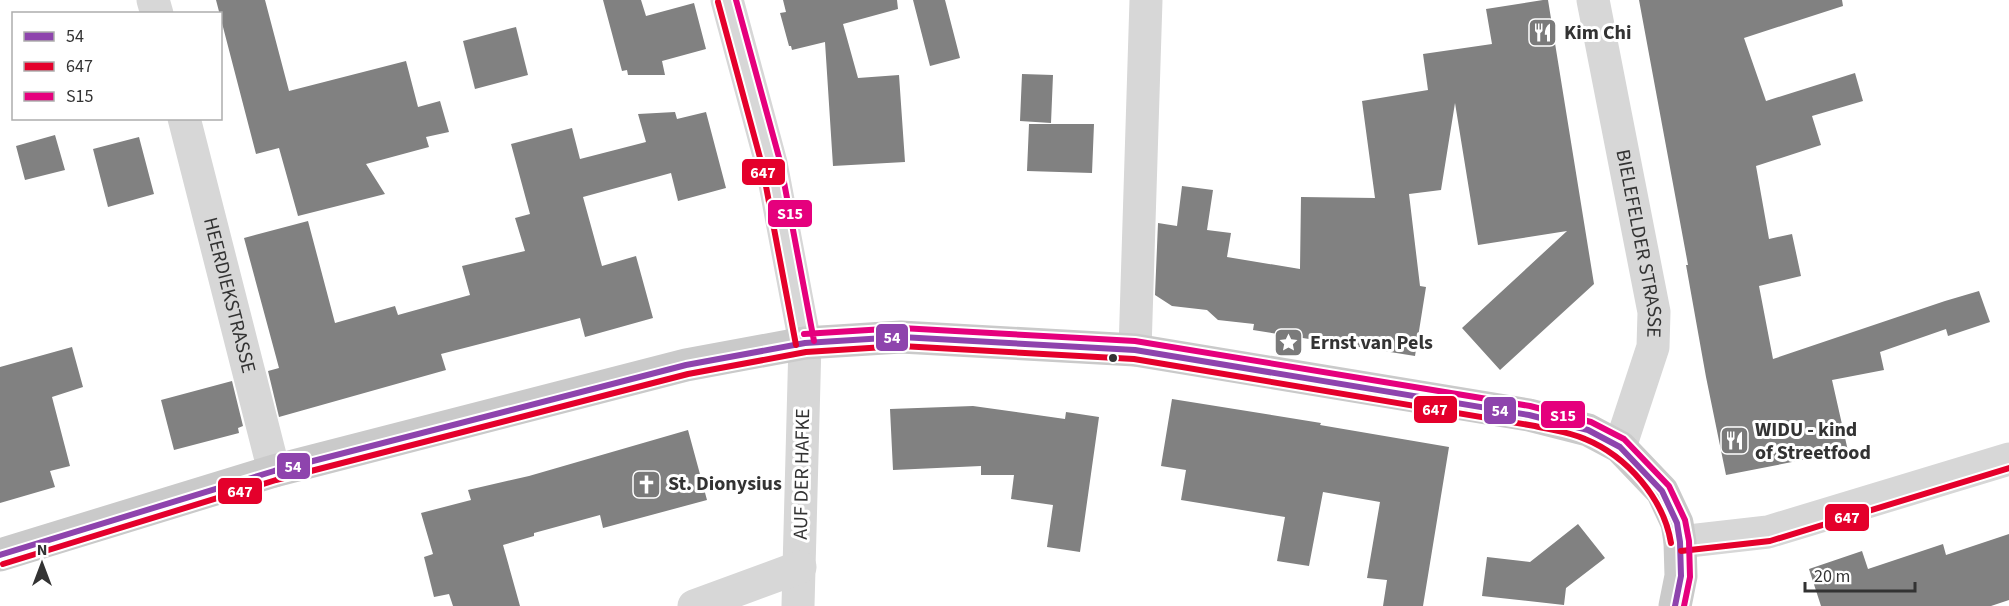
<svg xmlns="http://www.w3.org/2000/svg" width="2009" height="606" font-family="'Source Sans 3',sans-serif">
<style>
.building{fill:#818181}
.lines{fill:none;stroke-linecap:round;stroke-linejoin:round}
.minor{stroke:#d7d7d7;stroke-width:33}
.major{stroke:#cacaca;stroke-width:33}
.bus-1-casing{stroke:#fff;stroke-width:10}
.bus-2-casing{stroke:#fff;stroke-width:10}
.bus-3-casing{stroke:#fff;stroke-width:10}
.bus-1{stroke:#8e44ad;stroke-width:6}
.bus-2{stroke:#e4002b;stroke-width:6}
.bus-3{stroke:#e5007d;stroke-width:6}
.bus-dot{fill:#333;stroke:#fff;stroke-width:2}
.labels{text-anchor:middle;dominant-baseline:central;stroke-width:6;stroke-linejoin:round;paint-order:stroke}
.poi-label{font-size:20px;font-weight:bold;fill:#333;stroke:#fff;text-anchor:start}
.street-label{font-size:20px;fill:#333;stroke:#fff}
.line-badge{stroke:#fff;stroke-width:2}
.badge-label{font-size:16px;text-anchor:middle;font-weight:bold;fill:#fff}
</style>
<rect width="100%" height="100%" fill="#fff"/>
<path class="building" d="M216,0h49l24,91 117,-30 12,46 22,-6 9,31 -23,5 3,10 -63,17 19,30 -87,22 -19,-68 -23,6z
M603,0h38l5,16 48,-13 12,46 -44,12 3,14h-37l-1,-5 -5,1z
M783,0h114l1,9 -55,15 15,54 41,-3 6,87 -72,4 -8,-124 -33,8 -1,-4h-2l-9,-33 6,-1z
M913,0h32l15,58 -30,8z
M1543,0h5l46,284 -94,86 -38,-42 105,-97 -89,14 -23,-142 -14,87 -32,4 11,92 6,1 -11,69 -162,-26 1,-6 -36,-4 -11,-10 -35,-4 -17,-11 3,-72 19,3 5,-40 31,4 -6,40 24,3 -4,24 73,12 1,-72 74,1 -13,-97 66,-11 -5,-36 69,-10 -6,-35z
M1639,0h203l1,6 -99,32 22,63 89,-28 8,28 -51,15 9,29 -65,21 13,73 23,-5 9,42 -42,10 14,73 172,-58 34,-10 11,31 -42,14 -2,-7 -66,23 4,18 -52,10 16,71 -122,24 -20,-98 -20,-112h2z
M516,27l12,48 -53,14 -12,-48z
M1022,74l31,1 -2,48 -31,-2z
M675,112l2,7 29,-7 20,76 -48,13 -7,-28 -88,24 19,69 34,-10 17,62 -68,19 -5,-19 -139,36 5,16 -167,47 -11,-46 11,-3 -35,-130 64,-17 27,102 60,-17 3,9 72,-20 -8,-29 63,-15 -10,-33 15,-4 -19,-70 61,-16 8,31 66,-17 -8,-28z
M1029,124h65l-2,49 -65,-2z
M55,135l10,35 -40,10 -9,-34z
M139,137l15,57 -46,13 -15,-58z
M72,347l11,40 -31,10 18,69 -20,5 5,16 -55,16v-136z
M232,381l11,45 -5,2 1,5 -65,17 -13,-50z
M1172,399l149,24 -1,2 129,22 -26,159h-40l4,-26 -20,-2 13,-76 -57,-10 -14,74 -32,-5 8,-44 -104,-17 5,-30 -25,-4z
M973,406l92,13 1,-7 33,5 -19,135 -33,-5 6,-42 -42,-6 3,-24h-33v-9l-88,4 -3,-61z
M688,430l19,70 -104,28 -3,-13 -66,18v3l-31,9 17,61h-67l-4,-12 -15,3 -10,-40 9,-3 -12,-41 50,-13 -3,-10 61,-14z
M1578,524l27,34 -39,30 -2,17 -82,-9 5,-39 43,5z
M2009,534v66l-18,6h-170l-12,-37 53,-18 6,18 75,-25 3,11z"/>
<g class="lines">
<g class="minor">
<path d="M153,0l4,14"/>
<path d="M727,0l44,163 34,180 -7,263"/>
<path id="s1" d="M1593,0l61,312 -1,35 -33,100"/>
<path id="s2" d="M184,118l90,353"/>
<path d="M1135,350l11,-350"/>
<path d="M1680,542l88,-10 241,-73"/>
<path d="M694,606l106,-39"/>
</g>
<path class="major" d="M0,555l274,-84 412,-106 119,-22 96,-6 234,13 394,65 59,15 32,17 42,44 15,32 3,19 1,34 -6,30"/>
<defs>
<path id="bus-1" d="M0,555l274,-84 412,-106 119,-22 96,-6 234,13 394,65 59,15 32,17 42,44 15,32 3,19 1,34 -6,30"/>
<path id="bus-2" d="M718,2l44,163 34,180
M1681,551l89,-10 239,-73
M3,564l273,-84 412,-106 118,-22 95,-6 233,13 401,67c16,4 35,6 50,13 42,17 79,60 86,104"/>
<path id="bus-3" d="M736,0l44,161 34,180
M804,334l97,-6 234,13 395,65 61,16 33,17 45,47 16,34 4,21 1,36 -6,29"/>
</defs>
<use href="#bus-1" class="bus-1-casing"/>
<use href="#bus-2" class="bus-2-casing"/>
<use href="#bus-3" class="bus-3-casing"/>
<use href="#bus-1" class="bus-1"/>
<use href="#bus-2" class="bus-2"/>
<use href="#bus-3" class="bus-3"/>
</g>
<defs>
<symbol id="restaurant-square" viewBox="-11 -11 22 22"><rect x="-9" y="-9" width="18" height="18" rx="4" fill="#7a7a7a" stroke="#fff"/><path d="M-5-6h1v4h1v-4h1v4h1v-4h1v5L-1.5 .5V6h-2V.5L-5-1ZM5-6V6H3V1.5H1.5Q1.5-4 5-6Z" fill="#fff"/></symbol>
<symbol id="sight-square" viewBox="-11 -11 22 22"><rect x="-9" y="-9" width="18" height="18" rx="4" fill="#7a7a7a" stroke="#fff"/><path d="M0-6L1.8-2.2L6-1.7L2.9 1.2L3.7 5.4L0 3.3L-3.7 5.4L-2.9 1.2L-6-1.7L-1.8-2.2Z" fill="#fff"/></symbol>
<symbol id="church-square" viewBox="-11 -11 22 22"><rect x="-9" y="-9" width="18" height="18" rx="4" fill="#7a7a7a" stroke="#fff"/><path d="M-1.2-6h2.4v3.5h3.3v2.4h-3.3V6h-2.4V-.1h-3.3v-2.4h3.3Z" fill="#fff"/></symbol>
</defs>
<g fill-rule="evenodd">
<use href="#restaurant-square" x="1526" y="16" width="33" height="33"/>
<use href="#sight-square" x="1272" y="326" width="33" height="33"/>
<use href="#restaurant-square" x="1718" y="424" width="33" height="33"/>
<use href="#church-square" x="630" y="468" width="33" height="33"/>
</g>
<circle class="bus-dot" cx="1113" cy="358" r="5"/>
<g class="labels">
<g class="poi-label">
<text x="1564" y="33">Kim Chi</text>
<text x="1310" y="343">Ernst van Pels</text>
<text x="1755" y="430">WIDU - kind<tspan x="1755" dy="23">of Streetfood</tspan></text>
<text x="668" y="484">St. Dionysius</text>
</g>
<g class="street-label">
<text stroke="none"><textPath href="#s1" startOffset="248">BIELEFELDER STRASSE</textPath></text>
<text stroke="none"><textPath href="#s2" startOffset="183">HEERDIEKSTRASSE</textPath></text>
<text transform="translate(802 474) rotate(-89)">AUF DER HAFKE</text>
</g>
</g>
<g class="line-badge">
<rect x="741" y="158" width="45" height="28" rx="6" fill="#e4002b"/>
<rect x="767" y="199" width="46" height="29" rx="6" fill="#e5007d"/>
<rect x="875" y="323" width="34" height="29" rx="6" fill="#8e44ad"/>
<rect x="1413" y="395" width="45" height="29" rx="6" fill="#e4002b"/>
<rect x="1483" y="396" width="34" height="29" rx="6" fill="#8e44ad"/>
<rect x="1540" y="400" width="46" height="29" rx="6" fill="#e5007d"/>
<rect x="276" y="452" width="35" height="28" rx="6" fill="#8e44ad"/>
<rect x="217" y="477" width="46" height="28" rx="6" fill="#e4002b"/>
<rect x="1824" y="503" width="46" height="29" rx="6" fill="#e4002b"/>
</g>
<g class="badge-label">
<text x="763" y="178">647</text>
<text x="790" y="219">S15</text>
<text x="892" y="343">54</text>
<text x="1435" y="415">647</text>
<text x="1500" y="416">54</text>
<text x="1563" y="421">S15</text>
<text x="293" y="472">54</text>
<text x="240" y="497">647</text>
<text x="1847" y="523">647</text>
</g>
<rect x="12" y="12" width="210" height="108" fill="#ffffff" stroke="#adadad" stroke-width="1.5"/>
<rect x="24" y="32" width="30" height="9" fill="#8e44ad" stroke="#adadad" stroke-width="1.5"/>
<text x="66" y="42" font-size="18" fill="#333333">54</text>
<rect x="24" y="62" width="30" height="9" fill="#e4002b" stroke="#adadad" stroke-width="1.5"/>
<text x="66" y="72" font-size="18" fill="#333333">647</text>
<rect x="24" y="92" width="30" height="9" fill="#e5007d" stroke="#adadad" stroke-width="1.5"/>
<text x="66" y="102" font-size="18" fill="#333333">S15</text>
<g transform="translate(42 564)" stroke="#ffffff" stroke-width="4.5" paint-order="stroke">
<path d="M0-4.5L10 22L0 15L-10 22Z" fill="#333333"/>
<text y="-9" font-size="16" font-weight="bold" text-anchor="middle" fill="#333333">N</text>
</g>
<path d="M1805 582v9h110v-9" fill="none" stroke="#333333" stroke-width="3"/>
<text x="1814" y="582" font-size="18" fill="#333333" stroke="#ffffff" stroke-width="4.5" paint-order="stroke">20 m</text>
</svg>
